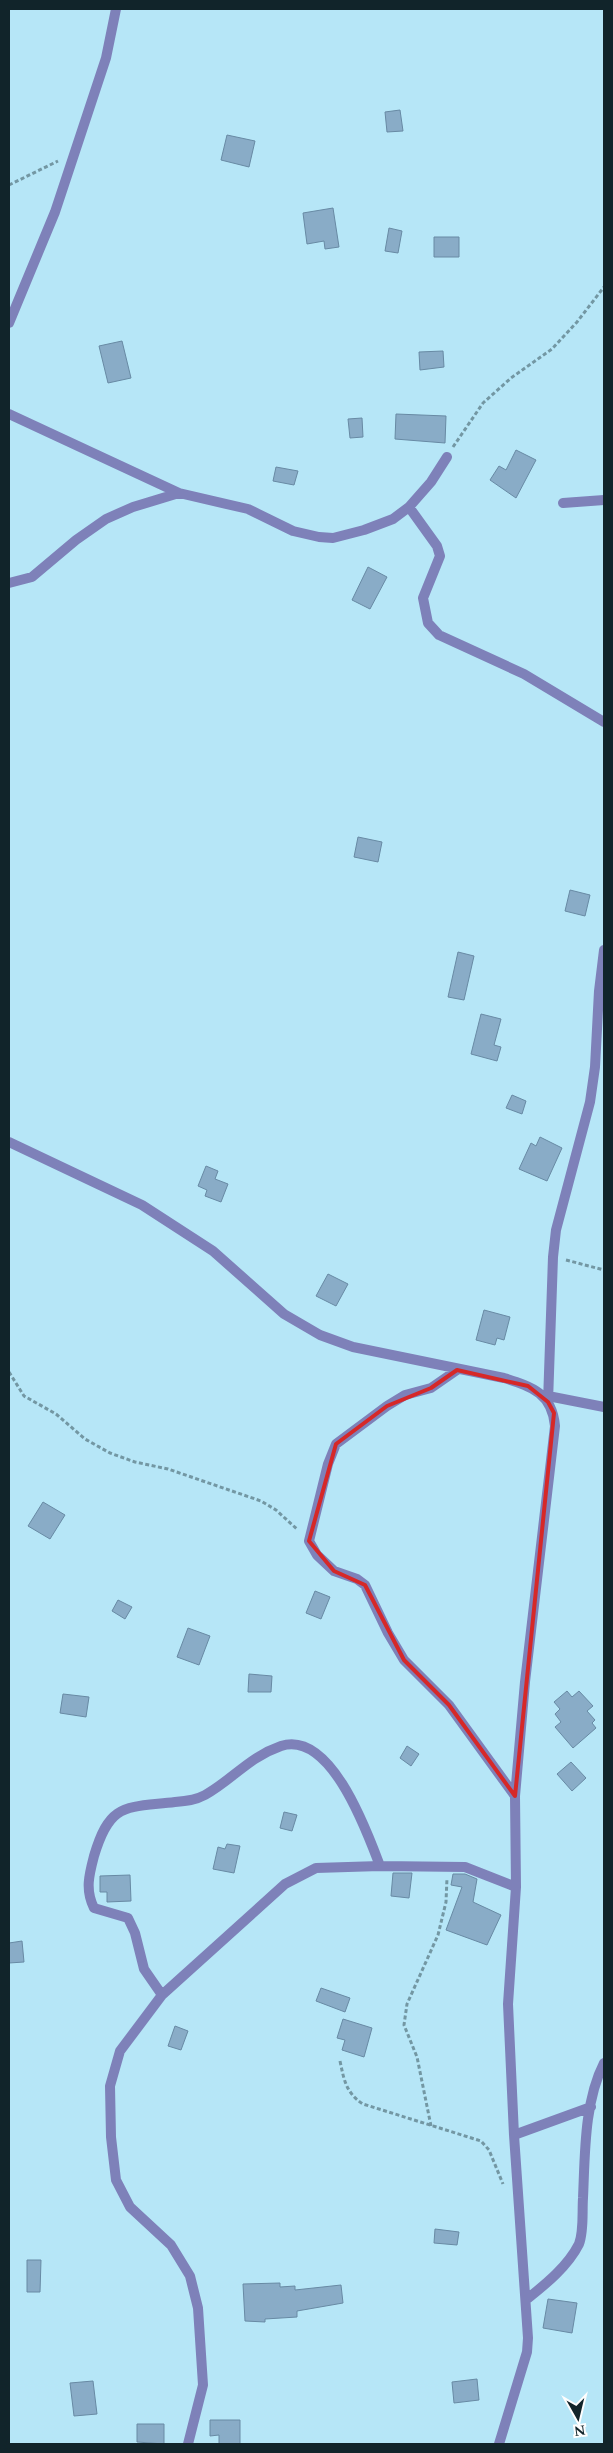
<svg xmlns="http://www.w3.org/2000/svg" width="613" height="2453" font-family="Spectral,serif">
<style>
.building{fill:#89acc7;stroke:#688aa4}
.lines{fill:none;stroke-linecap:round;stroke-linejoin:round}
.path{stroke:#7397a3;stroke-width:3;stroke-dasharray:4 2.5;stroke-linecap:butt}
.minor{stroke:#7e81b9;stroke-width:10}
.marked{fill:none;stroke:#d62828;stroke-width:4;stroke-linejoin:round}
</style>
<rect width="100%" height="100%" fill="#b6e6f7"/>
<path class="building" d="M400,110l3,21 -16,1 -2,-20z
M227,135l28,6 -6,26 -28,-7z
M333,208l6,39 -14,2 -1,-8 -17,3 -4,-31z
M389,228l13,3 -4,22 -13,-2z
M434,237h25v20h-25z
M122,341l9,37 -23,5 -9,-37z
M443,351l1,16 -24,3 -1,-18z
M396,414l50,2 -1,27 -50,-4z
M362,418l1,19 -13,1 -2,-19z
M516,450l20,10 -20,38 -26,-18 9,-14 7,4z
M276,467l22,4 -4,14 -21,-4z
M368,567l19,10 -17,32 -18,-9z
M358,837l24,5 -4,20 -24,-5z
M570,890l20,5 -5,21 -20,-5z
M458,952l16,4 -10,44 -16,-3z
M481,1014l20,5 -7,26 7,2 -4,14 -26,-7z
M512,1095l14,6 -4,13 -16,-6z
M540,1137l22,11 -15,33 -28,-12 12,-26 5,3z
M206,1166l12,5 -3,8 13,5 -7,18 -16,-6 2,-6 -9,-4z
M328,1274l20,10 -12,22 -20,-10z
M484,1310l26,7 -6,23 -7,-2 -2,7 -19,-5z
M43,1502l22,13 -15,24 -22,-13z
M315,1591l15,6 -9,22 -15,-6z
M118,1600l14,7 -7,12 -13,-8z
M188,1628l22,8 -11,29 -22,-8z
M249,1674l23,2 -1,16h-23z
M567,1691l5,6 7,-6 14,15 -6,5 8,9 -3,3 4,5 -23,20 -18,-21 6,-5 -6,-8 5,-5 -6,-7z
M63,1694l26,3 -3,20 -26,-4z
M407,1746l12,8 -8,12 -11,-8z
M571,1762l15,16 -14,13 -15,-17z
M284,1812l13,3 -5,16 -12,-3z
M227,1844l13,2 -6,27 -21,-4 5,-22 7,2z
M393,1873h19l-3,25 -18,-2z
M453,1874h12l12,5 -4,23 28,13 -14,30 -41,-15 16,-43 -11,-2z
M130,1875l1,26 -24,1v-10h-7v-16z
M22,1941l2,21 -15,1v-20z
M321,1988l29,10 -5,14 -29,-11z
M343,2019l29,9 -8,29 -22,-7 3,-10 -8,-2z
M175,2026l13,5 -7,19 -13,-4z
M435,2229l24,3 -2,13 -23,-2z
M27,2260h14l-1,32h-13z
M280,2283v4l15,-1v4l46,-5 2,18 -46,8v6l-32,2v3l-20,-1 -2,-37z
M548,2299l29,4 -5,30 -29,-5z
M477,2379l2,21 -25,3 -2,-21z
M93,2381l4,33 -23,2 -4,-33z
M210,2420h30v24h-21v-9l-9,1z
M137,2424h27v20l-27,-2z"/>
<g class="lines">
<path class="path" d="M9,185l49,-24
M453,447l30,-44 28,-25 41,-29 25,-27 27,-35
M566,1260l38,10
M9,1372l15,24 32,18 29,25 25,14 25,9 33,7 93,32 15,9 22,20
M340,2061c4,19 6,32 23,43l118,37 8,9 14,34
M431,2126l-14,-69 -13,-32 3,-21 31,-69 8,-33 1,-24"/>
<path class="minor" d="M9,323l46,-111 51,-154 10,-49
M9,414l170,79 69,16 45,22 26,6 14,1 31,-8 29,-11 16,-12 22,-25 16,-25
M563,503l41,-3
M409,507l28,39 3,10 -17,42 5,25 11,12 85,39 80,48
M9,583l23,-6 44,-37 30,-21 27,-12 46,-14
M9,1142l133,63 71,46 71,63 36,21 33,12 151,31c28,9 48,15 51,48l-30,256 -10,114 1,91 -8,117 6,131 14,203 -1,14 -28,92
M457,1370l-26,18 -26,7 -18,11 -51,38 -8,20 -19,77 8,14 17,16 23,8 8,6 23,48 16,27 45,45 66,91
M548,1396l56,11
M548,1402l5,-145 3,-27 34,-128 5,-35 4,-76 5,-41
M162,1995l-18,-26 -9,-36 -7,-15 -34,-10c-9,-18 -5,-33 0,-52 16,-54 31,-48 81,-54 11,-1 21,-2 30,-7 27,-15 44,-38 76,-49 50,-16 86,86 99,120
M514,2135l77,-28
M527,2299c19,-15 41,-33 52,-55 5,-13 3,-32 4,-46 2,-43 1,-96 21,-135
M188,2444l15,-59 -5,-77 -8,-32 -19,-31 -41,-38 -14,-27 -5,-43 -1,-51 10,-35 42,-56 123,-111 31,-16 64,-2 85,1 51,20"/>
</g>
<path class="marked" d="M457,1370l71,16 20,16 6,11 -39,383 -66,-91 -45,-45 -39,-75 -31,-14 -25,-30 27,-97 51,-38 44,-18z"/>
<rect width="613" height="2453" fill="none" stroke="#11242a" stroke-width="20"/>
<g transform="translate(578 2418) rotate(172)" stroke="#fefefe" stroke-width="4" paint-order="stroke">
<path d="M0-4L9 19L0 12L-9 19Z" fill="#11242a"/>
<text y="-8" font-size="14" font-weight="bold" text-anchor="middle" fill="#11242a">N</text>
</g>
</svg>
